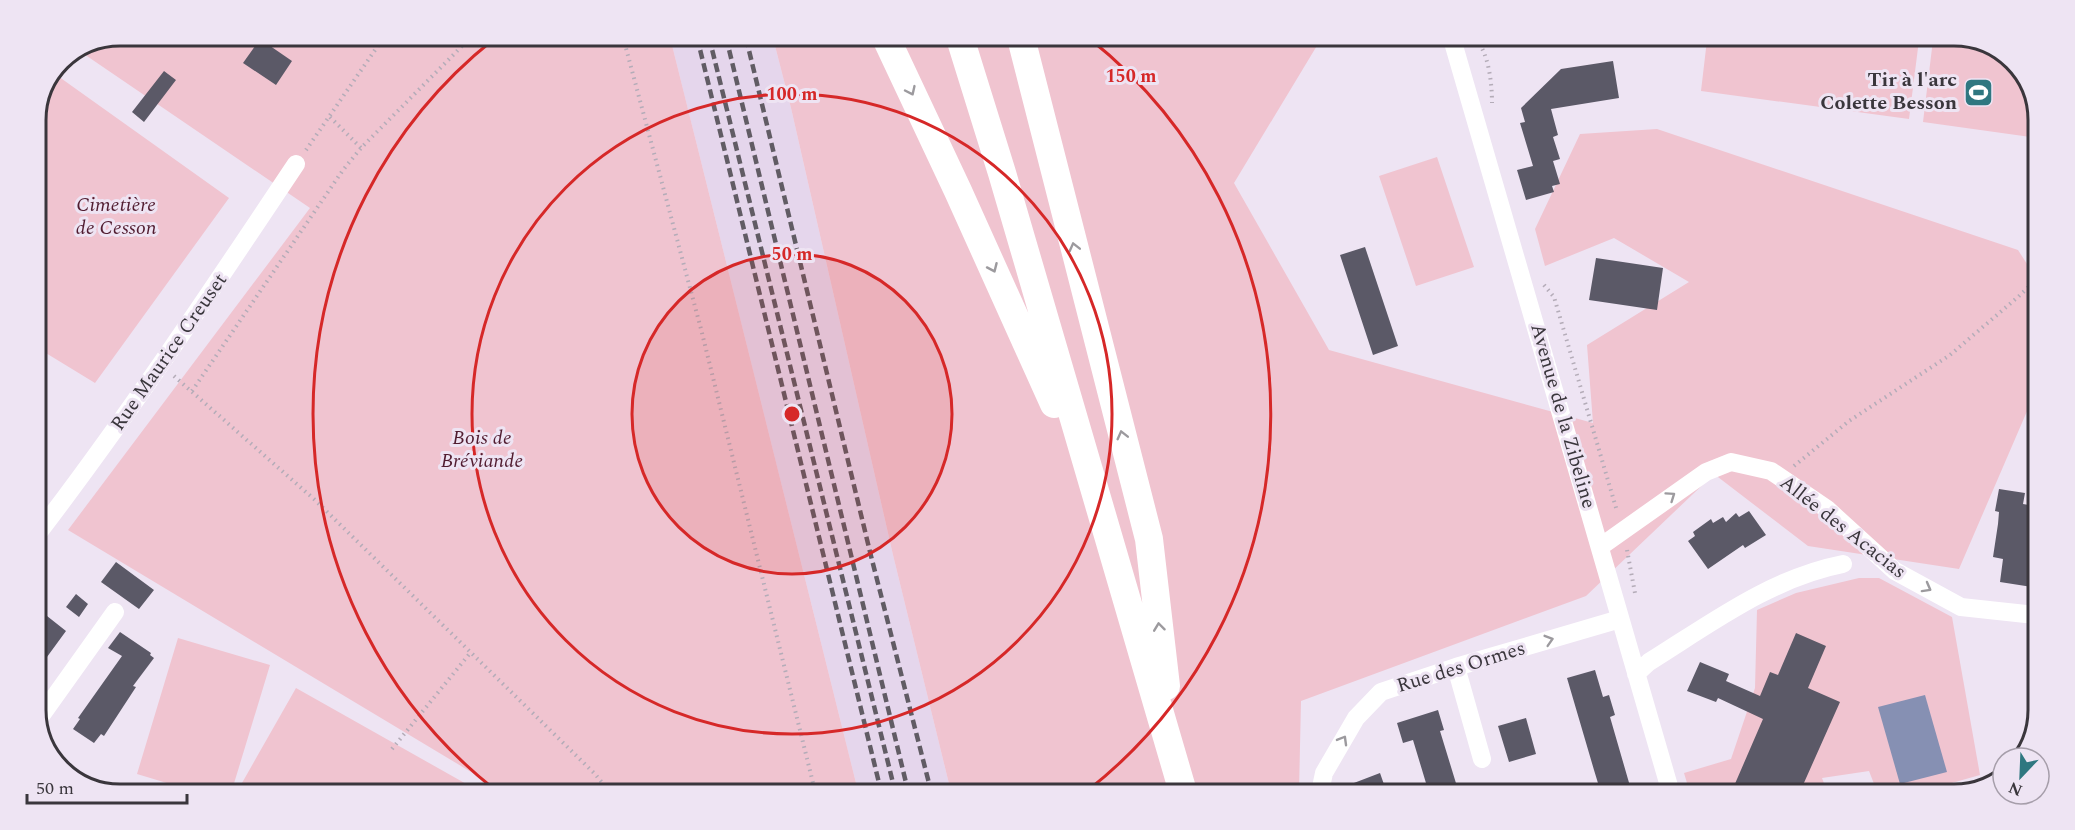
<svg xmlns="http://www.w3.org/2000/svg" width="2075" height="830" font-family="Spectral,serif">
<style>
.built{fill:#e5d6ec}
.green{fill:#f0c4d0}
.water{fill:#8690b3}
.building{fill:#5b5967}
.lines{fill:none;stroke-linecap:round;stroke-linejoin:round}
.path{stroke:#b4acb8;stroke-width:4;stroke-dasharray:1.5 4.5;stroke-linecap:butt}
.street{stroke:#fff;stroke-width:18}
.primary{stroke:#fff;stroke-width:28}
.rail{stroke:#615c64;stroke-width:4.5;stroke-dasharray:9 4.5;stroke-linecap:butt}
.oneway{stroke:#9c9a9e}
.ring{fill:none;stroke:#d62828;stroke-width:3}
.labels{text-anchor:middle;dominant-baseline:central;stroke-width:6;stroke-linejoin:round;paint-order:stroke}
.poi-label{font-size:20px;font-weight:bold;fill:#3a363c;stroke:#eee4f3;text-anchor:end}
.park-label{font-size:20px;font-style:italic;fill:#511c30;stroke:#eee4f3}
.street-label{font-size:20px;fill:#3a363c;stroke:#eee4f3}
.rim{fill:none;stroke:#3a363c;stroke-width:3}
.centre{fill:#d62828;stroke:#eee4f3;stroke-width:3}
.ring-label{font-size:18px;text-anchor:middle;font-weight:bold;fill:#d62828;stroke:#eee4f3;stroke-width:6;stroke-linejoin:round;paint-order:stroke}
</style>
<rect width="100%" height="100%" fill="#eee4f3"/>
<path class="built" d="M670,37l103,1 18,70 102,447 58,237 -93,-1z"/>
<path class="green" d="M120,36l550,1 188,754 -357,-1 -433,-260 242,-322 -229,-156z
M773,38l548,1 -87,144 95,167 264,73 -6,-78 102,-63 -75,-44 -69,28 -10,-37 45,-95 77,-5 361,121 20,31 -1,107 -78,181 -151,-23 -94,-72 -128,122 -285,105 -2,91h-348l-58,-237 -102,-447z
M1707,40h212l-10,79 -208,-28z
M1933,40l49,1 39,28 18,45 -2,24 -114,-16z
M55,74l174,124 -134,185 -59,-36v-232z
M1437,157l37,110 -58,19 -37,-110z
M1859,578h20l73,39 28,158 -67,19h-35l-9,-23 -47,7 6,16 -138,-1 -6,-20 47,-14 24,-71 2,-78 39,-17z
M178,638l92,27 -38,125h-42l-53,-16z
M296,688l181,102h-239z"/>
<path class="water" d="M1925,695l22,77 -47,12 -22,-77z"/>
<path class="building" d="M260,39l32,22 -16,24 -33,-22z
M1613,61l6,37 -68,11 7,26 -5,2 7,22 -7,2 7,23 -8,2 2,6 -28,8 -9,-30 16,-4 -13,-43 5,-1 -4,-14 40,-39z
M164,71l12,9 -32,42 -12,-10z
M1365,247l33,99 -25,9 -33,-100z
M1596,258l67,10 -6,42 -68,-10z
M1999,489l26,4 -2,11 6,1 -2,11 6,2 -2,10 5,1 -4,35 4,1v6l-4,16 -32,-5 3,-23 -10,-2 5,-33 1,-12 -4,-1z
M1749,511l17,24 -21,13 -2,-3 -35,24 -20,-28 7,-5 -2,-4 18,-13 2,4 10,-6 3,5 10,-9 3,4z
M116,562l38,28 -15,19 -38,-27z
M76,594l12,10 -9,13 -13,-10z
M47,616l19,15 -30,41v-42z
M120,632l31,21 -1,2 4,3 -21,28 3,1 -32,49 -3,-2 -7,9 -21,-14 7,-10 -2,-1 44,-62 -14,-8z
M1796,633l30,13 -18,42 32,14 -41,92 -68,-1 32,-74 -45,-21 -2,4 -29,-11 13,-29 29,12 -3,7 34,15 10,-24 8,3z
M1595,670l8,27 6,-2 6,20 -5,2 22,76h-31l-7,-23 -27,-92z
M1438,710l6,20 -4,1 19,62h-30l-16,-53 -10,3 -6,-20z
M1526,718l10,36 -27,8 -11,-36z
M1380,773l7,20 -54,-1v-1z"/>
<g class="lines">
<path class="path" d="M623,37l78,292 114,462
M1476,39c13,15 16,45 16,64
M330,117l31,31
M306,150l78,-113
M1544,285l10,12 63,214
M174,376l141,124 280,274 14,17
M192,391l151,-221 18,-22 110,-111
M1794,466l55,-45 101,-66 68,-58 20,-19
M1627,550l8,43
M392,749l79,-97"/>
<path class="street" d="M1452,39l219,754
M36,536c92,-120 176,-246 260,-372
M1600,547l106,-75 25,-10 40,9 56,38 68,62 66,36 74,8
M1456,667l26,92
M1636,674l13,-12c61,-38 122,-84 194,-98
M38,720l77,-108
M1320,792l4,-19 32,-55 25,-26 75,-25 164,-48"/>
<path class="primary" d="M886,38l72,153 96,213
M960,38l42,135 181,619
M1021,38l128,501 17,147"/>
<path class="rail" d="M697,37l184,754
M709,37l186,754
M726,37l182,754
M746,38l125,518 60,235"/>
</g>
<defs><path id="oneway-chevron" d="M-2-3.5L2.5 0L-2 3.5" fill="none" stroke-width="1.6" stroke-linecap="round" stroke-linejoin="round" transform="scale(1.5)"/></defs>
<g class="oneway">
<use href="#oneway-chevron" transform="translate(911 91) rotate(65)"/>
<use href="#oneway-chevron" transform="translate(1074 247) rotate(-104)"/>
<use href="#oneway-chevron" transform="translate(993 268) rotate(66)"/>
<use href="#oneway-chevron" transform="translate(1122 435) rotate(-104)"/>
<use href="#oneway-chevron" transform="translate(1671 496) rotate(-35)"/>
<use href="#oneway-chevron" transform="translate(1927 588) rotate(29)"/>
<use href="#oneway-chevron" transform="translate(1159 627) rotate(-97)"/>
<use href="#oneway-chevron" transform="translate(1549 640) rotate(-17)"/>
<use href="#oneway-chevron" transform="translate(1343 740) rotate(-60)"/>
</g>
<circle cx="792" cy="414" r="160" fill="#d62828" fill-opacity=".12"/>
<g class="ring">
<circle cx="792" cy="414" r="160"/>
<circle cx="792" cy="414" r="320"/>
<path d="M494 789A479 479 0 0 1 494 39M1090 39A479 479 0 0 1 1087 791"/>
</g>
<defs>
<symbol id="stadium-square" viewBox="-11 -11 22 22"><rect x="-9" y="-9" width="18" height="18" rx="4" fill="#2f7780" stroke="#eee4f3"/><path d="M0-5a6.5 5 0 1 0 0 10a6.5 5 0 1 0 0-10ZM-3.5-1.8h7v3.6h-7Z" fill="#fff"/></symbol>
</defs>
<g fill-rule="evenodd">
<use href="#stadium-square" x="1962" y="76" width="33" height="33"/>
</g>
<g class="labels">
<g class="poi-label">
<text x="1957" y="80">Tir à l'arc<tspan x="1957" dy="23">Colette Besson</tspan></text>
</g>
<g class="park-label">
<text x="116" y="205">Cimetière<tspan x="116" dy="23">de Cesson</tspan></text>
<text x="482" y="438">Bois de<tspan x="482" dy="23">Bréviande</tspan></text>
</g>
<g class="street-label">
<text transform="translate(169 352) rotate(-55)">Rue Maurice Creuset</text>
<text transform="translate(1563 416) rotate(74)">Avenue de la Zibeline</text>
<text transform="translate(1843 527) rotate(38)">Allée des Acacias</text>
<text transform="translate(1461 667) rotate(-17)">Rue des Ormes</text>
</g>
</g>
<path d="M0 0H2075V830H0ZM120 46H1954A74 74 0 0 1 2028 120V710A74 74 0 0 1 1954 784H120A74 74 0 0 1 46 710V120A74 74 0 0 1 120 46Z" fill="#eee4f3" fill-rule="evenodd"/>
<path class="rim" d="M120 46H1954A74 74 0 0 1 2028 120V710A74 74 0 0 1 1954 784H120A74 74 0 0 1 46 710V120A74 74 0 0 1 120 46Z"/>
<circle cx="792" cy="414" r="9" class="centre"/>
<g class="ring-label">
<text x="1131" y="82">150 m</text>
<text x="792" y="100">100 m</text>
<text x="792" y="260">50 m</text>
</g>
<g transform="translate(2021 776) rotate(203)"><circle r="28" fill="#eee4f3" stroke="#a69eaa" stroke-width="1.5"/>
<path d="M0-4.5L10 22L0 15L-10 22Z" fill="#2f7780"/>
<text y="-9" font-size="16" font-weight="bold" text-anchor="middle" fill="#3a363c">N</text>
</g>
<path d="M27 794v9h160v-9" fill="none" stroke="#3a363c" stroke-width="3"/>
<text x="36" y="794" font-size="18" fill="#3a363c" stroke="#eee4f3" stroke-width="4.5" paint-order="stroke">50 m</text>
</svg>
